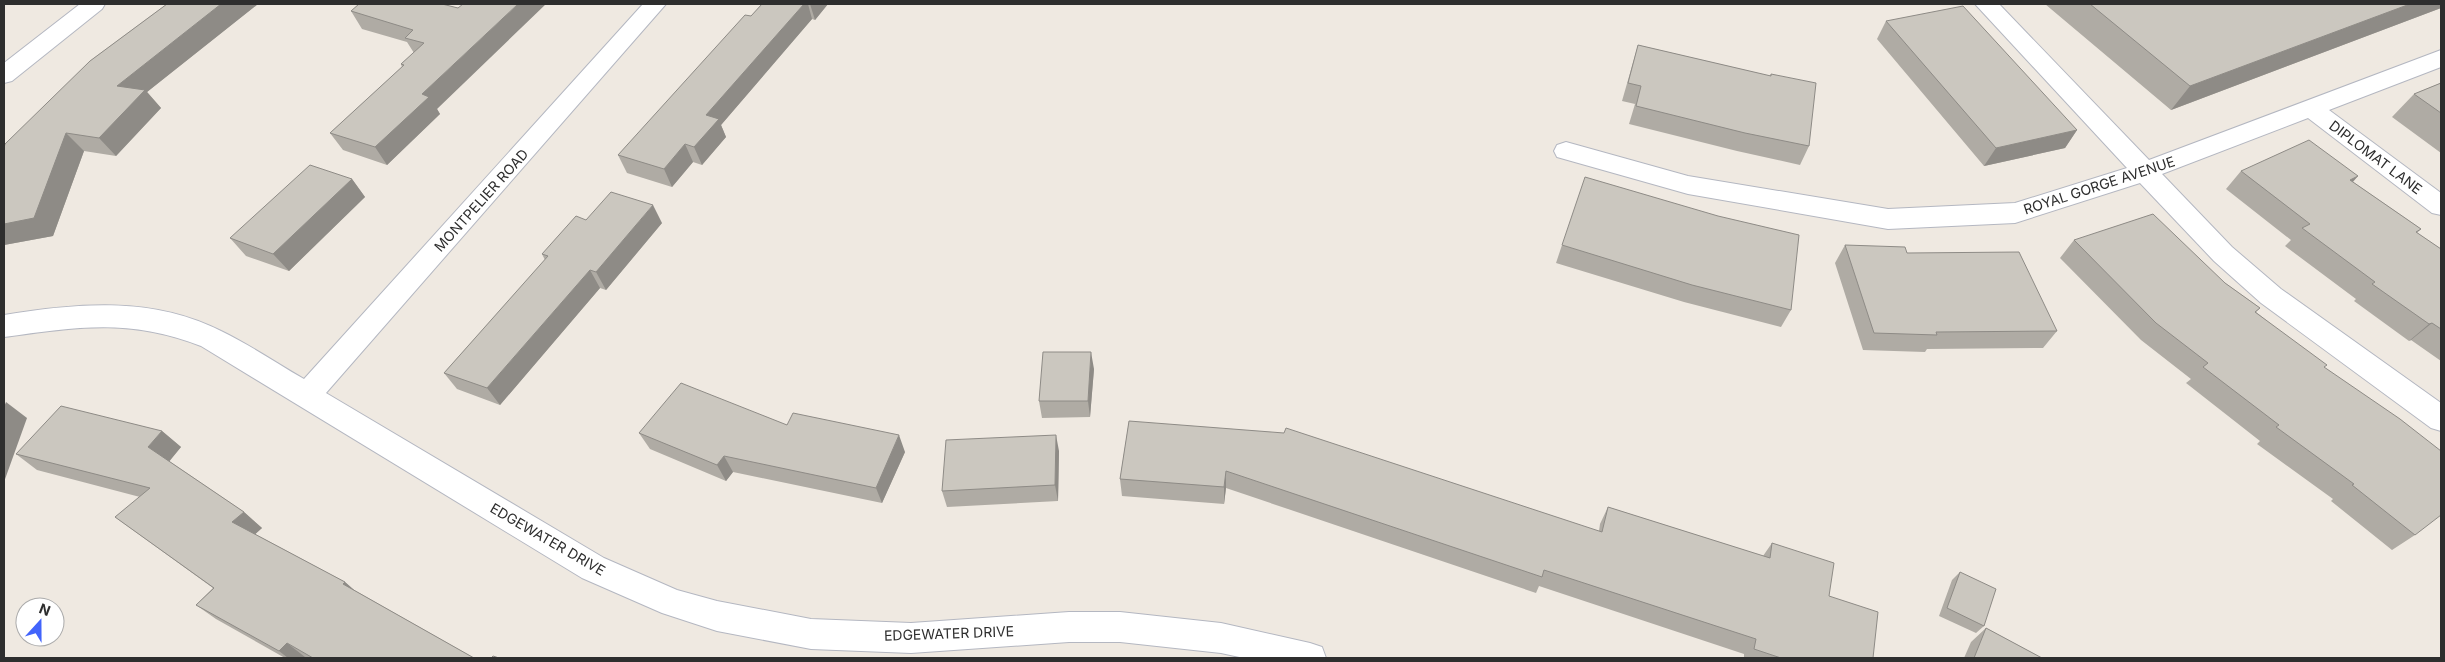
<svg xmlns="http://www.w3.org/2000/svg" width="2445" height="662" font-family="Inter,sans-serif">
<style>
.lines{fill:none;stroke-linecap:round;stroke-linejoin:round}
.street-casing{stroke:#b4b7c1;stroke-width:2}
.street{fill:#fff;fill-rule:evenodd}
.wall{fill:#afaba4}
.shaded-wall{fill:#8e8b86}
.building{fill:#cbc7bf;stroke:#8e8b86}
.labels{text-anchor:middle;dominant-baseline:central;stroke-width:4.5;stroke-linejoin:round;paint-order:stroke}
.street-label{font-size:14px;fill:#2e2e2e;stroke:#fff}
</style>
<rect width="100%" height="100%" fill="#efe9e1"/>
<g class="lines">
<defs>
<path id="street" d="M80,4h25l-3,5 -90,72 -8,2v-20z
M643,4h23l-340,389 278,165 73,32 40,11 94,18 100,4 158,-11h51l101,11 89,20 12,4 4,11h-82l-23,-5 -101,-11h-51l-158,11 -100,-4 -94,-18 -55,-18 -80,-35 -381,-232c-72,-28 -123,-19 -197,-9v-22c73,-12 149,-19 217,16 29,14 55,32 83,48z
M1975,4h24l150,156 292,-110v17l-112,43 112,83v22l-9,-2 -124,-95 -146,56 70,73 49,42 160,114v28l-10,-3 -170,-125 -47,-42 -74,-78 -125,40 -127,6 -200,-35 -131,-37 -3,-6 3,-6 9,-3 122,34 200,33 127,-6 112,-35z"/>
</defs>
<use href="#street" class="street-casing"/>
<use href="#street" class="street"/>
</g>
<path class="wall" d="M167,4h91l-111,88 14,16 -45,48 -32,-5 -31,85 -49,9 86,-184z
M442,4l-5,105 3,5 -53,51 -44,-15 -13,-17 72,-66 -1,-3 13,-11 -7,-11 -45,-13 -11,-18z
M762,4h66l-13,16 -3,-1 -91,106 5,12 -24,28 -9,-3 -21,25 -45,-14 -9,-18 133,-139z
M2045,4h396v4l-270,102z
M1886,21l191,109 -12,18 -81,18 -107,-127z
M1638,45l132,31 1,-2 38,72 -9,19 -63,-14 -108,-27 6,-20 -13,-3z
M2441,83v70l-49,-36 22,-23z
M2241,171l117,5 -5,6 68,47 -4,4 24,16v112l-30,-21 -2,1 -55,-40 2,-2 -71,-53 6,-6 -65,-51z
M352,179l13,18 -76,74 -43,-15 -16,-18z
M586,220l76,3 -56,67 -6,-2 -100,117 -43,-16 -13,-16 101,-113 -3,-6z
M2074,240l151,43 35,25 -4,4 68,55 91,168 -23,15 -61,-49 2,-2 -76,-55 3,-3 -74,-58 5,-4 -50,-39 -81,-82z
M1562,245l229,65 -10,17 -97,-25 -128,-39z
M1845,245l62,8 150,78 -14,17 -116,1 -2,3 -62,-2 -28,-87z
M1094,369l-4,48 -48,1 -3,-17z
M1129,421l470,110 1,-7 8,-17 155,49 9,-13 57,53 44,62h-129v-4l-205,-68 -3,7 -310,-105 -2,16 -102,-8 -2,-17z
M787,425l118,27 -23,51 -149,-31 -7,9 -76,-32 -11,-16z
M162,431l19,16 -12,14 75,51 18,16 -7,6 90,48 9,8 120,68h-166l-3,-1 -1,1h-19l-69,-39 -20,-14 17,-17 -98,-71 25,-20 -103,-27 -21,-16z
M1059,451l-1,50 -111,6 -5,-16z
M1960,572l24,54 -8,7 -37,-17 13,-36z
M1986,628l56,30h-78l7,-16z"/>
<path class="shaded-wall" d="M221,4h37l-111,88 14,16 -45,48 -17,-18 18,-52z
M518,4h28l-109,105 3,5 -53,51 -12,-18 47,-53z
M804,4h4l4,15 -91,106 5,12 -24,28 -8,-18 12,-32z
M810,4h18l-13,16z
M2410,4h31v4l-270,102 19,-24z
M2077,130l-12,18 -81,18 12,-18z
M66,133l18,18 -31,85 -49,9v-21z
M685,144l8,18 -21,25 -8,-18z
M2358,176l-17,18 9,-14z
M352,179l13,18 -76,74 -16,-17z
M653,205l9,18 -56,67 -10,-18z
M590,270l10,18 -100,117 -13,-17z
M2432,323l-21,17 -2,1 20,-17z
M1091,352l3,17 -4,48 -2,-16z
M6,402l21,16 -23,64v-75z
M162,431l19,16 -13,16 -20,-16z
M899,435l6,17 -23,51 -6,-15z
M1056,435l3,16 -1,50 -3,-16z
M724,456l9,16 -7,9 -9,-16z
M1226,471v17l-2,16v-17z
M244,512l18,16 -11,10 -19,-16z
M345,582l17,15 -19,-13z
M287,643l18,14 -1,1h-16l-9,-7z"/>
<path class="building" d="M167,4h54l-104,82 28,4 -46,48 -33,-5 -32,85 -30,6v-76l1,-4 85,-83z
M359,4h83l16,4 5,-4h55l-96,90 7,3 -54,50 -45,-14 74,-68 -3,-1 23,-21 -19,-5 8,-8 -62,-19z
M762,4h42l-98,111 13,4 -25,28 -9,-3 -21,25 -46,-14 127,-140 6,1z
M2090,4h320l-220,82z
M1963,6l114,124 -81,18 -110,-127z
M1638,45l133,31v-2l45,9 -7,63 -64,-13 -109,-27 5,-20 -13,-3z
M2441,83v30l-27,-19z
M2309,140l49,36 -8,4 71,49 -5,3 25,17v80l-9,-6 -3,1 -57,-40 3,-2 -73,-54 8,-4 -69,-53z
M310,165l42,14 -79,75 -43,-16z
M1585,177l133,39 81,19 -8,75 -99,-25 -130,-40z
M611,192l42,13 -57,67 -6,-2 -103,118 -43,-15 104,-117 -6,-2 34,-38 10,4z
M2153,214l72,69 35,25 -5,4 72,53 -3,2 76,52 41,32v64l-26,20 -63,-50 2,-1 -78,-57 3,-2 -76,-58 5,-4 -52,-40 -82,-83z
M1845,245l60,2 2,6 112,-1 38,79 -121,1 1,3 -63,-2z
M1043,352h48l-3,49h-49z
M681,383l106,42 6,-12 106,22 -23,53 -152,-32 -7,9 -78,-32z
M61,406l101,25 -14,16 96,65 -12,10 113,60 -2,2 131,74h-161l-26,-15 -8,8 -83,-46 18,-17 -99,-71 35,-29 -134,-34z
M1129,421l155,12 2,-5 316,104 6,-25 162,51 2,-15 62,20 -5,33 49,16 -5,46h-92l-27,-9 2,-10 -212,-69 -2,7 -316,-106 -2,16 -104,-8z
M1056,435l-1,50 -113,6 4,-51z
M1960,572l36,17 -12,37 -37,-18z
M1986,628l56,30h-68z
M493,656l6,2h-8z"/>
<g class="labels">
<g class="street-label">
<text transform="translate(2376 157) rotate(37)">DIPLOMAT LANE</text>
<text transform="translate(2099 185) rotate(-18)">ROYAL GORGE AVENUE</text>
<text transform="translate(481 200) rotate(-48)">MONTPELIER ROAD</text>
<text transform="translate(548 539) rotate(30)">EDGEWATER DRIVE</text>
<text transform="translate(949 633) rotate(-2)">EDGEWATER DRIVE</text>
</g>
</g>
<rect width="2445" height="662" fill="none" stroke="#2e2e2e" stroke-width="10"/>
<g transform="translate(40 622) rotate(21)"><circle r="24" fill="#ffffff" stroke="#ababab"/>
<path d="M0-4L9 19L0 12L-9 19Z" fill="#4264fb"/>
<text y="-8" font-size="14" font-weight="bold" text-anchor="middle" fill="#2e2e2e">N</text>
</g>
</svg>
